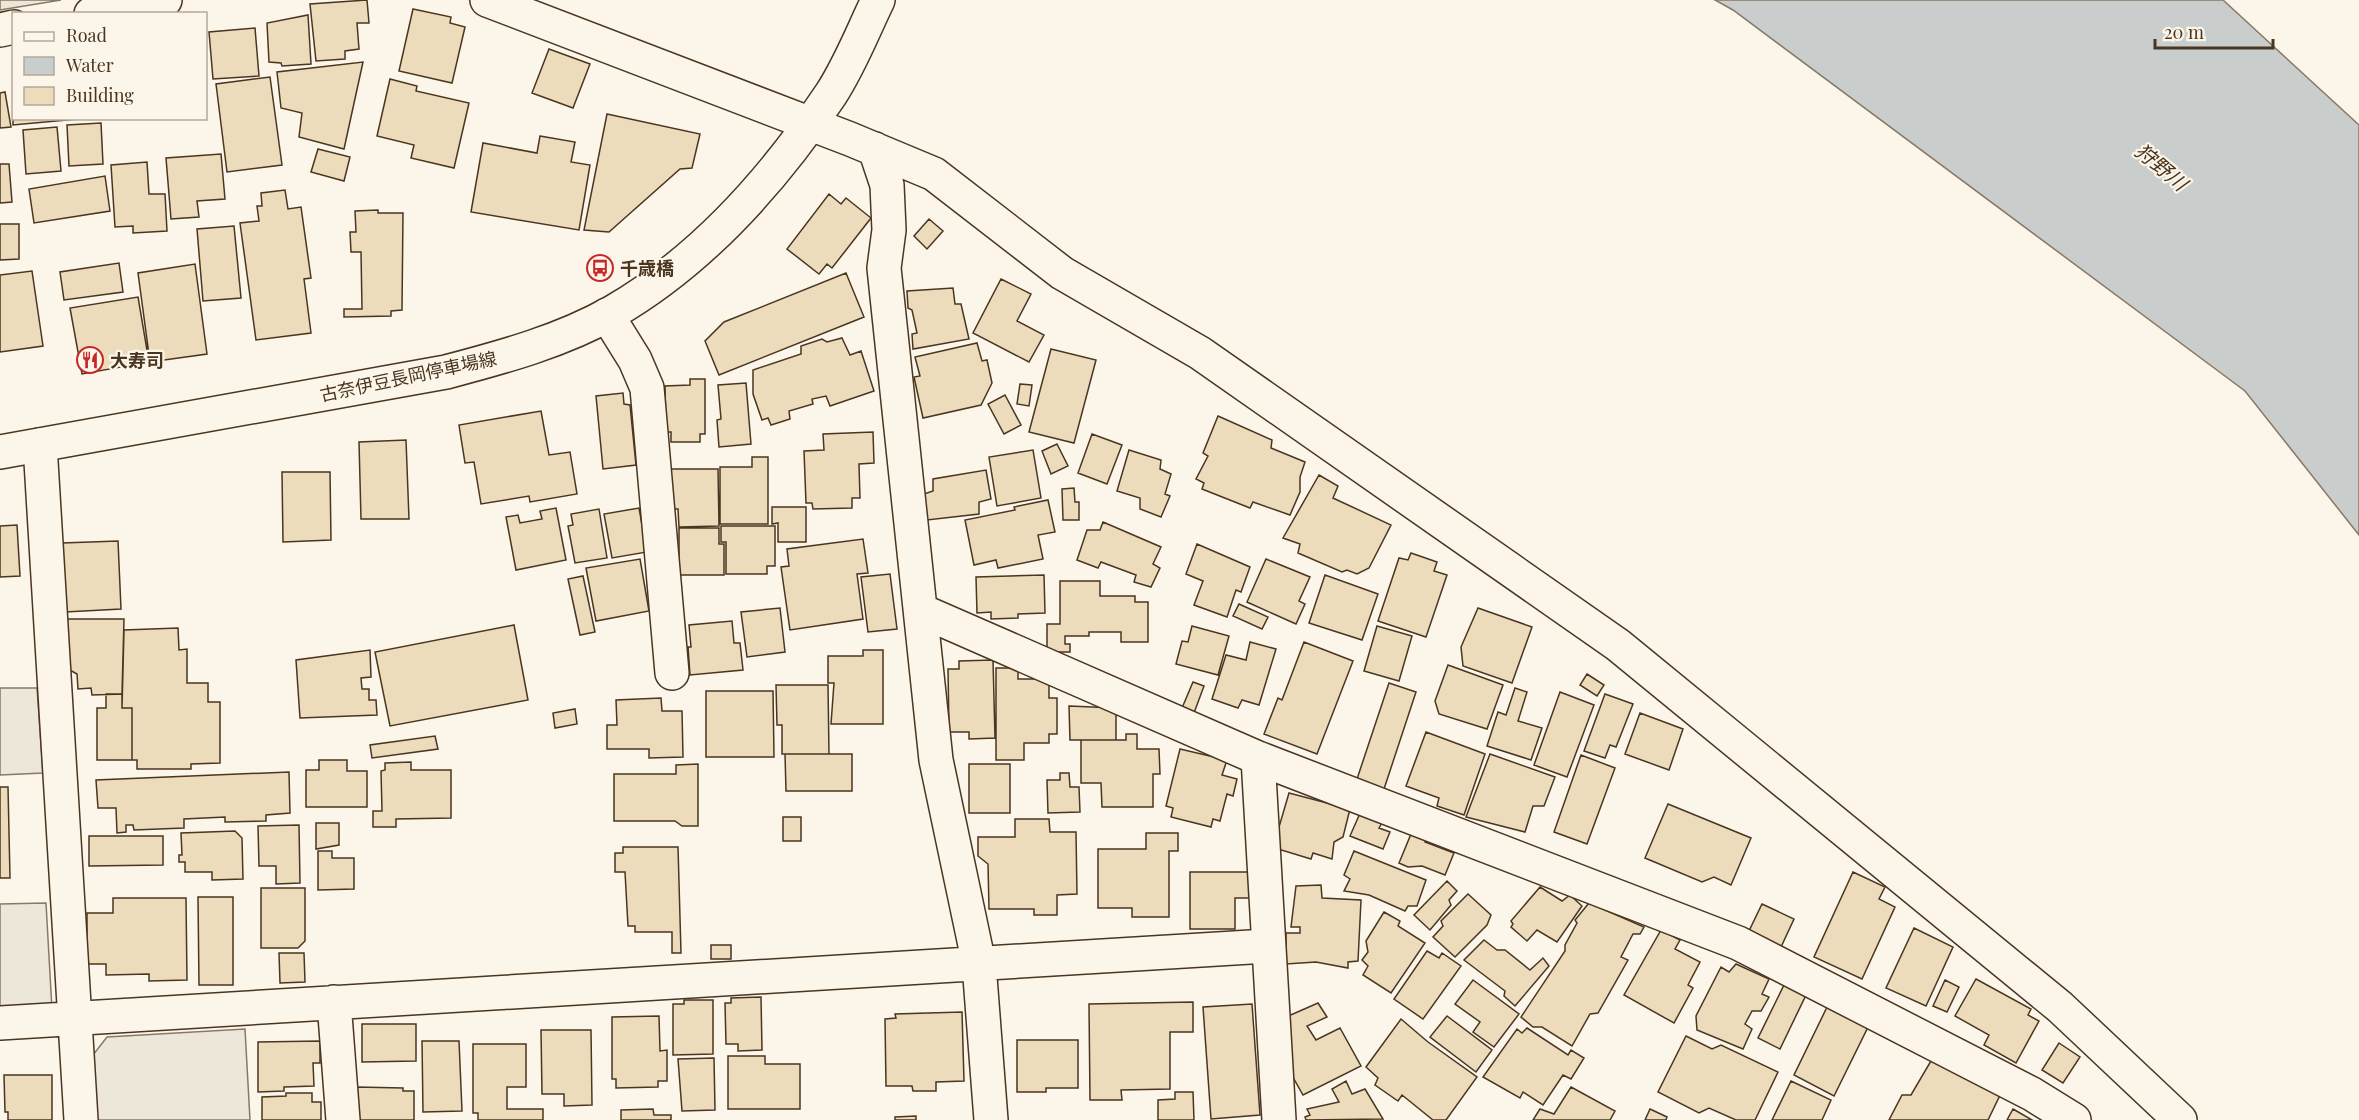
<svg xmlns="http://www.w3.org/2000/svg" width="2359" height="1120" font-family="'Playfair Display','Noto Sans JP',serif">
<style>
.parking{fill:#ede7d9;stroke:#887966;stroke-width:1.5}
.water{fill:#c9cecd;stroke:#887966;stroke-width:1.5}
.building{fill:#ecdcbc;stroke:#4a3520;stroke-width:1.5}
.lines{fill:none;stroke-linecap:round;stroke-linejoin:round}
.minor-casing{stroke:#4a3520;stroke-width:36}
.major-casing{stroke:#4a3520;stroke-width:36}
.minor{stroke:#fbf6e9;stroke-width:33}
.major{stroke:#fbf6e9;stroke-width:33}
.labels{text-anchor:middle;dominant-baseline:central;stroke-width:4.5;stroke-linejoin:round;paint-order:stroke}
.poi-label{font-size:18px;font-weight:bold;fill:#4a3520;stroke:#fbf6e9;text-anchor:start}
.street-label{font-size:18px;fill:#4a3520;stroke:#fbf6e9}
.water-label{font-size:20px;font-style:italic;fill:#4a3520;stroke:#fbf6e9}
</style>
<rect width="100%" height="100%" fill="#fbf6e9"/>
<path class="parking" d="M0,0h61l-61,10z
M0,688h37l6,85 -43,2z
M46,903l6,107 -52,3v-109z
M245,1029l5,91h-155l-2,-65 14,-18z"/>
<path class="water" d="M1715,0h508l136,125v410l-114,-144 -512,-381z"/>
<path class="building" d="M367,0l2,23h-12l2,26 -14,2v8l-29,2 -6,-57z
M413,9l38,8 -1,6 15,4 -13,56 -53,-12z
M308,15l3,49 -29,2 -1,-3 -12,-1 -2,-39z
M255,28l4,48 -46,3 -4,-47z
M549,49l41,15 -17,44 -41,-15z
M363,62l-19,87 -45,-12 3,-24 -21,-5 -4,-36z
M270,77l12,88 -55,7 -11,-88z
M390,79l27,7 -1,5 53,12 -15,65 -43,-10 3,-13 -37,-9z
M13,87l1,31 64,1 -65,6z
M5,92l6,35 -11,1v-35z
M607,114l93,20 -8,34 -12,1 -71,63 -25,-2z
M101,123l2,41 -34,2 -2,-41z
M57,127l4,44 -35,3 -3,-44z
M540,136l35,6 -4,20 19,3 -11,65 -108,-18 12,-69 54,10z
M318,149l32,8 -6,24 -33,-9z
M221,154l4,45 -28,2 2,16 -28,2 -5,-61z
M147,162l2,32h16l2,37 -34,2v-7l-18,1 -4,-62z
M0,164h9l3,38 -12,1z
M105,176l5,35 -76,12 -5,-34z
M285,190l3,19 13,-2 10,71 -7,1 7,54 -55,7 -16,-117 19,-2 -2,-15h5l-1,-13z
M829,194l12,10 5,-6 25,20 -39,50 -5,-4 -8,10 -32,-25z
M378,210v3h25l-1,97 -11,1v5l-47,1v-8h18l-1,-57h-10l-1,-20h6l-1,-21z
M929,219l14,12 -16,18 -13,-13z
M0,224h19v35l-19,1z
M234,226l7,72 -38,3 -6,-72z
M119,263l4,29 -59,8 -4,-28z
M195,264l12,90 -57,8 -12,-89z
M32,271l11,75 -43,6v-77z
M846,273l18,44 -145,58 -14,-34 19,-19z
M1001,279l30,15 -14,27 27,14 -15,27 -56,-29z
M953,288l2,16h6l8,35 -56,10 -1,-15 5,-1 -5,-23 -4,-2 -1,-17z
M138,297l11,65 -67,12 -12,-66z
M842,338l8,17 11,-4 13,40 -44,15 -4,-10 -14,3 1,5 -24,7 1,8 -19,6 -3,-7 -6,2 -9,-26v-24l48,-16v-8l21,-7 5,3z
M977,343l5,18 5,-1 5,23 -11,22 -58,13 -9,-41 6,-1 -5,-19z
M1051,349l45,11 -22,83 -45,-11z
M690,379h15v55h-5v8h-29v-10h-5l-1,-46 25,-1z
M746,383l5,61 -32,3 -2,-27 4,-1 -3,-34z
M1020,384l12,1 -3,21 -12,-2z
M623,393l1,11 6,1 6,60 -33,4 -7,-73z
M1005,395l16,30 -17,9 -16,-30z
M541,411l8,44 21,-3 7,42 -47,8 -1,-6 -48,8 -7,-42 -9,1 -6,-38z
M1218,416l54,24 -1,8 34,14 -5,15v15l-10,23 -37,-13 -3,6 -48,-19 2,-6 -8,-4 12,-23 -5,-3z
M873,432l1,31 -15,1 1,34h-8v10l-39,1 -1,-6h-6l-2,-52 20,-1 -1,-16z
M1092,434l30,11 -15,39 -29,-11z
M406,440l3,79h-48l-2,-77z
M1057,444l11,22 -17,8 -9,-23z
M1033,450l8,48 -44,8 -8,-49z
M1129,450l32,10 -1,9 11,5 -6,20 5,2 -9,21 -21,-8v-11l-23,-7z
M752,457h16v67h-48v-57h32z
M671,469h47l1,57 -40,1 -1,-18h-6z
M986,470l5,29 -12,3v12l-52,6 -3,-26 9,-3v-12z
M282,472h48l1,68 -48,2z
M1319,475l19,11 -5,12 58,27 -22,43 -12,6 -10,-4 -5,2 -44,-19 2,-9 -17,-6z
M1074,488l1,14h4v18h-16l-1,-31z
M1048,500l7,32 -17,3 5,24 -45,9 -2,-8 -22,5 -9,-45 50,-10 -1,-3z
M772,507h34v35h-28v-19l-6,1z
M556,508l10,52 -50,10 -10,-53 12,-2 2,8 22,-4 -2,-8z
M639,508l8,44 -35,6 -8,-44z
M599,509l8,49 -32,5 -7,-37 5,-1 -2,-11z
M1103,522l58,25 -8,17 7,4 -9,19 -17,-5 2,-7 -35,-13 -3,6 -21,-8 10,-30h13z
M17,525l3,51 -20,1v-51z
M721,526h54v40h-8v8h-41v-32h-5z
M679,528h40v16h5v31h-45z
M863,539l5,34 -11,1 6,45 -73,11 -9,-63 8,-1 -2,-17z
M118,541l3,68 -56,3 -3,-69z
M1197,544l53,23 -9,25 -5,-2 -9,27 -33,-12 9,-24 -17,-7z
M1411,553l26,9 -3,9 13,4 -21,62 -48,-16 21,-63 9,2z
M640,559l9,52 -53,10 -10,-53z
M1266,559l44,18 -11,24 6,3 -9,20 -49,-22z
M890,574l7,55 -29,3 -7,-55z
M1044,575l1,38 -27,1v4l-27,1v-7l-14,1 -1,-36z
M1325,575l53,19 -16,46 -53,-17z
M583,576l12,56 -15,3 -12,-56z
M1060,581h40v15h35v6h13v40h-27v-10h-32v4h-24v8h5v8h-23v-28h13z
M1239,604l29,13 -6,12 -29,-13z
M780,608l5,44 -38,5 -6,-45z
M1478,608l54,19 -20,56 -49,-17 -2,-19z
M67,619h57l-2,75 -30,1 -1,-7 -13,1 -1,-15 -9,-5z
M732,621l2,22h6l3,27 -53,5 -2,-28h3l-2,-22z
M514,625l14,75 -138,26 -15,-74z
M1192,626l37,10 -11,39 -42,-11 6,-23 6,1z
M1377,626l35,10 -13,45 -35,-10z
M178,628l1,22 8,-1v34h21v19h12v61l-29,1v5h-54v-9h-5v-52h-10l2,-78z
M1250,642l26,7 -17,56 -17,-5 -4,8 -26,-9 14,-44 20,5z
M1304,642l49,19 -36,93 -53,-20 14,-36 4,2z
M370,650l1,27 -10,1 1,11h7v11h7l1,15 -77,3 -4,-58z
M863,650h20v74h-52l3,-41h-6v-27h35z
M993,660l2,78 -26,1v-7h-20l-1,-63h11v-8z
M1448,665l55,20 -16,44 -48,-15 -4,-13z
M996,668h22v11h31v19h8v36h-8v9h-25v17h-28z
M1587,674l17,11 -7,11 -17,-11z
M1193,682l11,4 -10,27 -12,-5z
M1389,683l27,9 -32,97 -27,-10z
M776,685h52l1,69h-47v-29h-5z
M1515,688l12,4 -9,29 24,7 -11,32 -44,-14 11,-34 8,3z
M706,691h67l1,66h-68z
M1560,692l34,13 -27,72 -33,-12z
M106,694h16v14h10v52h-35v-52h9z
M1605,694l28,10 -17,43 -6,-2 -5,13 -21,-7z
M661,698l1,13h20l1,46 -34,1v-9h-42v-24h10l-1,-25z
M1069,706l47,2v32h-46z
M575,709l2,15 -22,4 -2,-15z
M1640,713l43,16 -14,41 -44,-16z
M1426,732l59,22 -21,61 -27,-9 2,-8 -33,-12z
M1126,734h11v15h22l1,25h-7v33h-51l-1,-24h-20v-43h45z
M435,736l3,13 -66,9 -2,-13z
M1180,749l47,11 -5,15 15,4 -4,17 -6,-2 -7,27 -7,-2 -2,8 -40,-10 2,-9 -7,-2z
M785,754h67v37h-66z
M1490,754l65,23 -11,29h-11l-8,26 -59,-15z
M1581,755l34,13 -28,76 -33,-12z
M319,760h28v11h20v36h-61v-37h13z
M411,762v8h40v48l-55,1v8h-23v-16h9l-1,-40 4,-1v-7z
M698,764v62h-16l-7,-5h-61v-47h62v-9z
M969,764h41v49h-41z
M289,772l1,41 -24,2v6l-41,1v-5l-41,2v9l-50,2 -1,-5h-7v7l-9,1 -1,-25h-18l-2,-28z
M1060,773h9l1,14h9l1,25 -32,1 -1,-33h13z
M0,787h8l2,91h-10z
M1289,793l61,16 -7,28 -9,5 -2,17 -19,-6 -2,6 -33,-10 1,-22z
M1668,804l83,34 -20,47 -17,-8 -12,5 -57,-24z
M1361,811l22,10 -4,7 11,4 -7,17 -33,-13z
M783,817h18v24h-18z
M1015,819h34l1,13h26l1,62 -20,1v20h-23v-6h-45l-1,-45 -10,-8v-19h37z
M316,823h23v22l-23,4z
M299,825l1,58 -24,1v-18h-17l-1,-40z
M235,831l7,7 1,41 -31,1v-8h-27v-10h-6v-7h3l-1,-22z
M1146,833h32v18h-9v66h-37v-9h-34v-59h48z
M1411,834l14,4v4l29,11 -9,22 -23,-9 -14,1 -9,-4z
M89,836h74v29l-74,1z
M623,847h55l3,106h-9v-21h-37v-6h-7l-3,-54h-10v-19h8z
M318,851h14v7h22v31l-36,1z
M1354,851l72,29 -9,26h-9l-3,5 -36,-16 -25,-4 6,-12 -6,-4z
M1190,872h64v26h-19v31h-45z
M1853,872l32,15 -6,12 16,8 -33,72 -48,-22z
M1447,881l10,10 -8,9 2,5 -21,25 -16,-15z
M1321,885l1,13 39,2 -3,61 -10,1v6l-32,-6 -30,2v-31h14v-6h-9l5,-41z
M1540,887l22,14 8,-6 12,11 -25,36 -20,-12 -10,11 -16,-14 2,-3 -2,-3z
M261,888h44v53l-7,7h-37z
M1468,894l23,21 -4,10 -32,32 -22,-20 10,-11 -2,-5z
M198,897h35v88h-34z
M113,898h73l1,82 -38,1v-7l-43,1v-11h-19v-51h26z
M1589,903l55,24 -4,7h-7l-12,23 7,3 -30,53 -8,1 -18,32 -30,-19h-9l-12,-10 44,-66v-6l12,-22 -2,-3z
M1762,904l32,15 -13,28 -32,-16z
M1384,912l16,9 -2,5 27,17 -34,50 -28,-18 5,-9 -6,-6 6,-8 -2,-11z
M1914,928l39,19 -27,59 -40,-18z
M1661,930l19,10 -5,9 25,13 -12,23 5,3 -19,35 -50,-28z
M1484,940l13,10h8l25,20 13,-12 6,8 -34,40 -11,-10 1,-5 -41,-31z
M711,945h20v14h-20z
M1427,951l12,7 3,-5 19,13 -38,53 -29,-20z
M279,953h25l1,29 -25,1z
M1736,964l33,15 -7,15 7,3 -8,14h-9l-7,13 7,5 -9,20 -46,-19 -1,-14 25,-49 8,5z
M1976,979l55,30 -3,6 11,6 -23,42 -32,-18 5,-10 -34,-19z
M1473,980l46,34 -25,33 -21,-15 7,-10 -25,-18z
M1945,980l14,7 -12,25 -14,-6z
M1784,985l22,10 -26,54 -22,-11z
M761,997l1,53 -24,1v-7h-12l-1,-41h6v-5z
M684,1000h29v54l-40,1v-51h11z
M1193,1002v30h-23v57l-49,1 1,10h-32l-1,-96z
M1318,1003l9,14 -20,9 9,14 24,-12 21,38 -58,29 -18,-32 1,-46z
M1829,1003l41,20 -36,73 -40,-21z
M1252,1004l8,111 -49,4 -8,-112z
M962,1012l2,69 -28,1v9h-23l-1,-5h-26l-1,-67 11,-1 -1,-4z
M659,1016l1,35 7,-1v31h-9v6l-42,1v-9h-4v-62z
M1447,1016l45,34 -16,22 -46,-35z
M1401,1019l27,23 49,35 -31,43h-13l-31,-25 -4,6 -23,-16 3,-7 -12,-11z
M362,1024h54v37l-54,1z
M1527,1028l41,27 3,-5 13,8 -13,21 -8,-4 -20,30 -20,-13 -3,6 -37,-21 34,-48 5,4z
M541,1030h50l1,75 -28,1v-12h-22z
M1686,1036l26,13 9,-4 57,27 -23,48h-19l-27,-12 -10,5 -41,-21z
M1017,1040h61v48h-32v4h-29z
M320,1041v22h-7l1,23 -30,1v4l-26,1v-50z
M422,1041h37l3,70 -39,1z
M2059,1043l21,14 -17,26 -21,-13z
M473,1044h53v43h-19v22h36v11h-65v-7h-5z
M1935,1054l68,35 -15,31h-99l13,-25h9z
M728,1056h37v8h35v45h-72z
M714,1058l1,52 -33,1 -4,-52z
M4,1075h48v45h-44v-8h-3z
M1346,1081l6,13 13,-5 18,30 -77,1 -1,-3 5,-2 -3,-6 32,-7 -7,-13z
M1791,1081l40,19 -9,20h-50z
M356,1087l47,1v3h11v29h-58z
M1571,1087l44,24 -5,9h-77l7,-11 14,5z
M1175,1092h18l1,28h-36v-20l17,-1z
M286,1093h26v9h9v18h-59v-23l24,-1z
M653,1109l1,6h17v5h-50v-10z
M1650,1109l17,8 -1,3h-21z
M2013,1109l19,11h-25z
M916,1116v4h-21v-3z"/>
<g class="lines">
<defs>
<path id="minor" d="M487,0l363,139 84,35 128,99 138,80 418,292 442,362 120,113
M91,14l74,-14
M0,30l14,-3
M875,149l12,36 2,45 -5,38 52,492 43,204 12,156
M607,315l28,45 12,28 25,285
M40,445l41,675
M922,611l336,147 480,185 294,151 42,26
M1258,758l21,362
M334,1002l9,118
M0,1023l1267,-77"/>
<path id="major" d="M0,452l446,-80c57,-15 116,-31 167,-60 90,-52 161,-133 218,-218 19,-29 32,-63 47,-94"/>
</defs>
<use href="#minor" class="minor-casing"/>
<use href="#major" class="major-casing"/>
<use href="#minor" class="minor"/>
<use href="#major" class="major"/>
</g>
<defs>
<symbol id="bus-ring" viewBox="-11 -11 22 22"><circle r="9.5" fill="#fbf6e9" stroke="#c62828" stroke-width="1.5"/><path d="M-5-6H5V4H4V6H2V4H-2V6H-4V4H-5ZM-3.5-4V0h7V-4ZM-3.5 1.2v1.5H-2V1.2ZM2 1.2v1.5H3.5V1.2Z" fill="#c62828"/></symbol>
<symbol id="restaurant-ring" viewBox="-11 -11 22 22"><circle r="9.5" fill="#fbf6e9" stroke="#c62828" stroke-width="1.5"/><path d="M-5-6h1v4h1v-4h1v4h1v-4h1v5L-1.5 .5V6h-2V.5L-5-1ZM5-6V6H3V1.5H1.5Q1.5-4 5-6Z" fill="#c62828"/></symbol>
</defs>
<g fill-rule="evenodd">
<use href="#bus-ring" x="585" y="253" width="30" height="30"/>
<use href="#restaurant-ring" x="75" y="345" width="30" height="30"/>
</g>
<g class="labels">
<g class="poi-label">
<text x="620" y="268">千歳橋</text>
<text x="110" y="360">大寿司</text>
</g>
<g class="street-label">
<text transform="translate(408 376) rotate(-12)">古奈伊豆長岡停車場線</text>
</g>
<g class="water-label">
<text transform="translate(2162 166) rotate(40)">狩野川</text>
</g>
</g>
<rect x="12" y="12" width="195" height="108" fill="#fbf6e9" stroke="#b4a999" stroke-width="1.5"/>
<rect x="24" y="32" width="30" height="9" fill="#fbf6e9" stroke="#b4a999" stroke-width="1.5"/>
<text x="66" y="42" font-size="18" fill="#4a3520">Road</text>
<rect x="24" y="57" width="30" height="18" fill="#c9cecd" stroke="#b4a999" stroke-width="1.5"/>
<text x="66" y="72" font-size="18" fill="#4a3520">Water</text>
<rect x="24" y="87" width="30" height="18" fill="#ecdcbc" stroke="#b4a999" stroke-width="1.5"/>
<text x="66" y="102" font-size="18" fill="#4a3520">Building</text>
<path d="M2155 39v9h118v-9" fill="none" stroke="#4a3520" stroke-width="3"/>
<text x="2164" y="39" font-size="18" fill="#4a3520" stroke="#fbf6e9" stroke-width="4.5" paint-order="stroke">20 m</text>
</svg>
